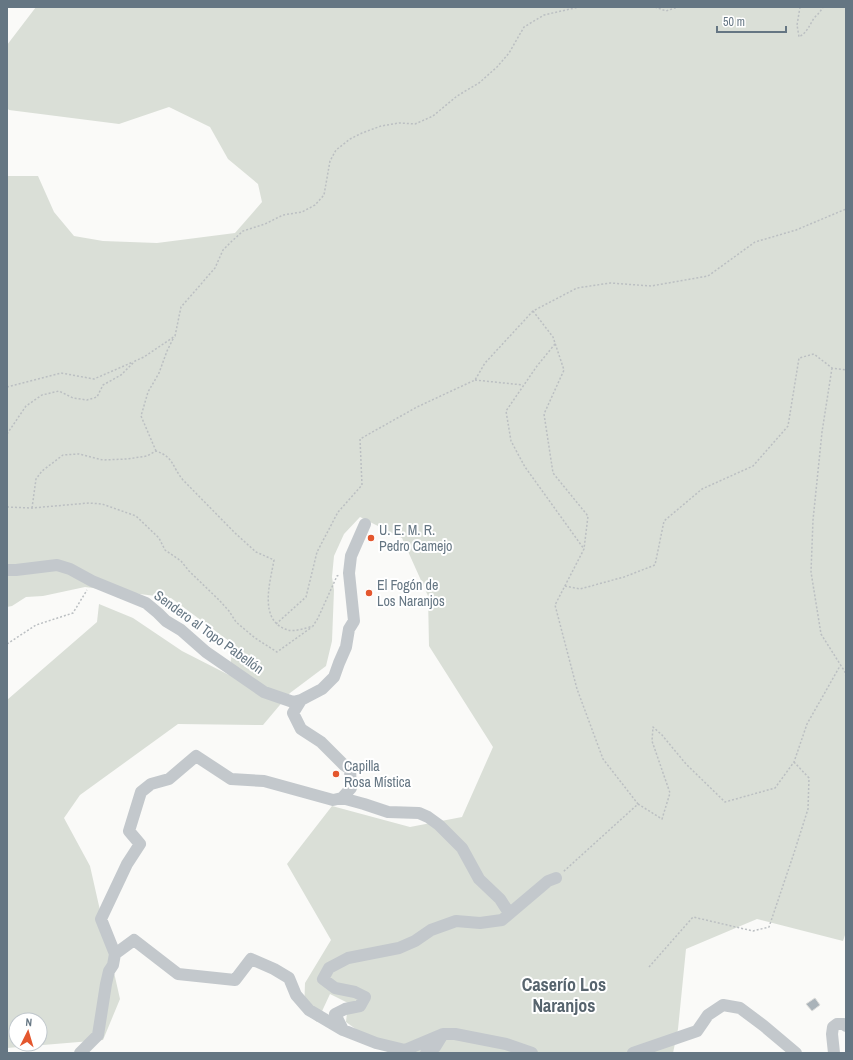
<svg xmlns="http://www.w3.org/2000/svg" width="853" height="1060" viewBox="0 0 853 1060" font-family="'Archivo Narrow',sans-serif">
<rect width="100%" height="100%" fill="#fafaf8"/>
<path fill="#dadfd7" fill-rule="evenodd" d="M36 7H846V932L843 941 757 919 686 949 678 1029 673 1053H389L346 1022 348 1003 330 994 317 1022 304 1012 305 983 331 940 287 864 332 806 410 827 462 817 493 747 429 646 428 596 402 538 360 517 344 534 334 556 332 577 334 590 332 641 326 666 290 693 263 725 178 724 80 795 64 818 90 866 120 999 103 1040 7 1048V700L97 622 99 604 133 618 182 651 229 675 233 644 171 598 85 587 43 596 26 597 12 606 7 607V176H38L54 212 74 236 103 241 157 243 235 233 262 202 258 184 228 159 210 127 169 107 119 124 9 110 7 108V45ZM16 1020H40V1044H16Z"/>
<path fill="#aab3b9" stroke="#dcdcda" d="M815 998 820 1005 812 1011 806 1004Z"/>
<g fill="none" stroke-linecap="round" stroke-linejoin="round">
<path stroke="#bbbfc2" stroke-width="1.5" stroke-dasharray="2 2" stroke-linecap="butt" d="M655 7 666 11 678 7
M800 7 797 25 799 37C808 32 809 25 815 17 818 14 821 11 823 7
M533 311 553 337 564 370 544 414 553 473 588 516 584 549 555 605 577 689 603 759 638 804 563 872
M555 344 537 366 506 411 511 441 525 467 584 549
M832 368 822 432 813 520 811 572 821 634 845 672 846 677
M475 380 523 385
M7 387 61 373 94 379 133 362
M7 434 26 406 42 395 59 391 73 398 87 400 97 397 103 385 121 375 135 361 144 357 175 336 181 307 215 268 223 250 232 241 243 231 265 224 283 215 302 212 315 205 324 195 330 161 336 150 350 139 362 133 381 126 399 123 415 124 433 116 457 96 479 83 497 67 509 53 524 27 544 15 579 7
M156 451 141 416 148 392 159 373 167 351 174 337
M7 507 32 508 89 503 102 504 136 516 159 538 165 550 181 561 189 571 219 600 229 611 236 622 255 638 277 652 312 627
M32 508 36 479 42 471 63 455 79 454 103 460 127 459 147 456 156 451C174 457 172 467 183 480L235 533 256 552 274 560C270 583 258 621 288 630 294 632 306 628 313 626L318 618 337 576 339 575
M565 586 580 589 624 577 655 565 664 521 702 489 753 466 788 426 799 358 814 354 832 368 846 370
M276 624 306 597 317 552 338 512 362 485 360 439 417 407 475 380 485 363 533 311 577 288 610 283 651 286 708 276 755 242 796 230 846 209
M7 644 36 625 73 613 87 590
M638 804 662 819 670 793 652 741 653 727 662 735 686 764 725 802 775 788 794 762 807 724 840 666
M649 967 693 917 753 931 769 927 794 853 808 809 809 778 794 762"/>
<path stroke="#c3c8cc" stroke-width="12" d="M7 570H16L57 565 70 569 92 581 146 603 158 613 166 621 181 630 206 652 264 692 293 702 301 700
M342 798 364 804 388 812 419 813 428 817 439 825 462 848 479 879 500 899 509 913
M115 954 134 940 178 974 235 980 251 959 274 969 289 978 296 995 309 1010 343 1030 376 1043 405 1050 443 1034H455L506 1044 532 1053
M343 1030 335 1014 345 1009 360 1006 365 997 355 992 335 988 323 979 329 968 348 958 399 948 415 941 431 930 456 921 480 923 502 920 548 881 556 878
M80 1053 98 1035 106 984 109 971 113 965 115 954 101 919 127 864 140 844 129 831 141 792 151 784 169 779 196 756 231 779 264 781 333 800 342 798 351 788 350 769 344 765 321 742 301 729 293 713 301 700 322 689 334 677 339 663 346 647 349 629 354 621 349 573 351 556 365 524
M426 1053 435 1047 443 1034
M633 1053 697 1031 708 1015 723 1005 740 1008 764 1026 796 1053
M834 1053 832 1034 833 1027 837 1024H844L846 1026"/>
</g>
<g fill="#e4572e" stroke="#fff" stroke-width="1.5">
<circle cx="371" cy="538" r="4"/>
<circle cx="369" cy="593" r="4"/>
<circle cx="336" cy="774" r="4"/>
</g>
<g text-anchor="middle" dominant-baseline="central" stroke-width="4" stroke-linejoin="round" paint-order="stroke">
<g font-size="14" fill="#657683" stroke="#fff" text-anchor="start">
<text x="379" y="530">U. E. M. R.<tspan x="379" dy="16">Pedro Camejo</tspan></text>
<text x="377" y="585">El Fogón de<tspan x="377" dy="16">Los Naranjos</tspan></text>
<text x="344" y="766">Capilla<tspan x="344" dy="16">Rosa Mística</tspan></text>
</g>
<g font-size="14" fill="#657683" stroke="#fff">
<text transform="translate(209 632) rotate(36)">Sendero al Topo Pabellón</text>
</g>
<g font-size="18" font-weight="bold" fill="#57646e" stroke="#fff">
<text x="564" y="984">Caserío Los<tspan x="564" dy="21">Naranjos</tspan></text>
</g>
</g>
<rect width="853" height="1060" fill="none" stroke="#657683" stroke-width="16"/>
<g transform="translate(28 1032) rotate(5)"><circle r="19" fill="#ffffff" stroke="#c1c8cd"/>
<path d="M0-3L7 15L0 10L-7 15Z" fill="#e4572e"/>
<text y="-6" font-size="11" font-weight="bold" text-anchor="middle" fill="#657683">N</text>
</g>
<path d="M717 26v6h69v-6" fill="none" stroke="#657683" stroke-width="2"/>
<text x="723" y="26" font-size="12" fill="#657683" stroke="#ffffff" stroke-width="3" paint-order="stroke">50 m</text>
</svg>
